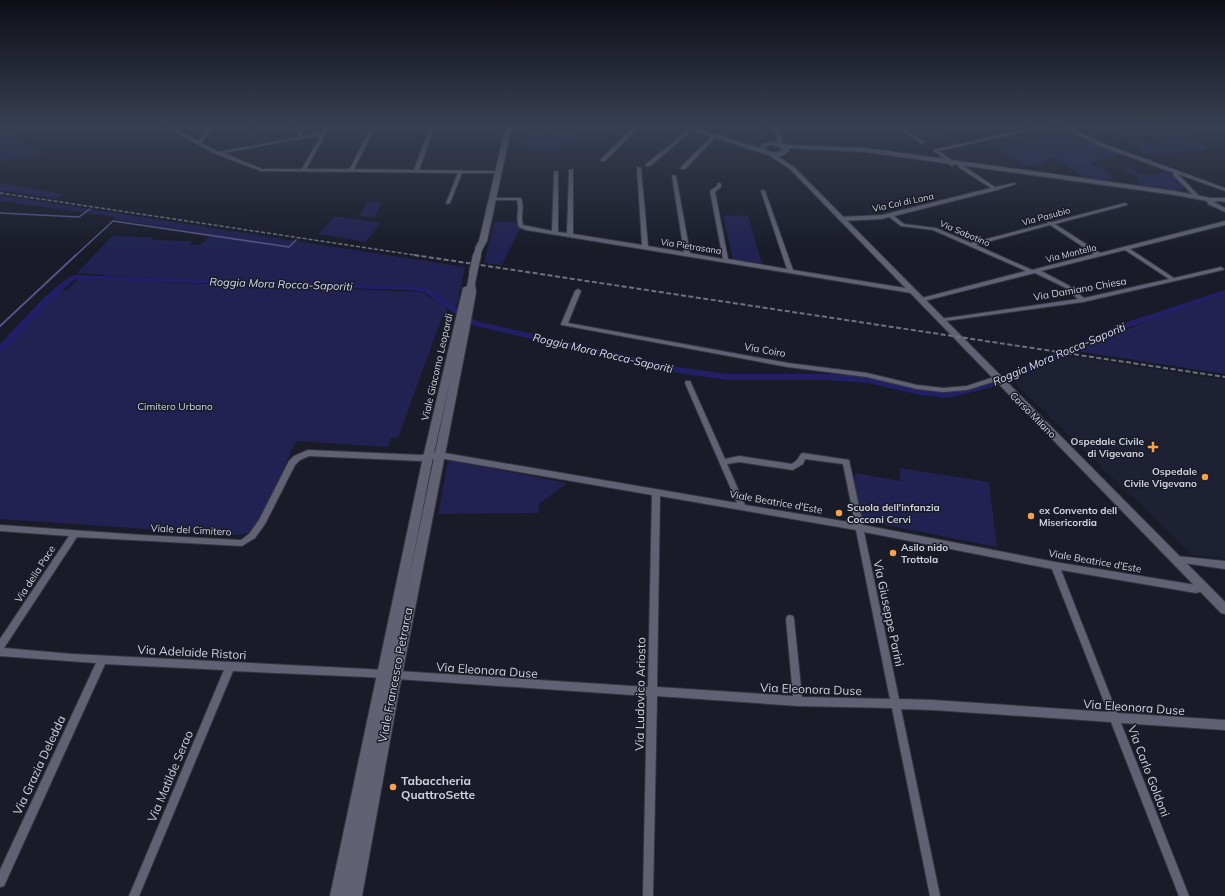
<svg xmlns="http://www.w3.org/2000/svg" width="1225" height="896" viewBox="0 0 1225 896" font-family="Mulish,sans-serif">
<rect width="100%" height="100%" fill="#191b28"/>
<path fill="#1e2134" d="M901 125H995L924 140Z
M1065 355 1225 380V559L1192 555 1013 381Z"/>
<path fill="#212251" d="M1137 125H1174L1208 150 1145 154 1139 150H1143L1128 140C1138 140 1153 147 1161 143 1150 132 1141 135 1127 138L1118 131 1141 128Z
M0 129 44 154 0 161Z
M566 130 578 133 553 151 523 146 531 141 529 140 531 136H533L534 131H548L543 135 554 137Z
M1072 133 1104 148 1122 154 1090 163 1111 175 1112 177 1109 181 1085 178 1056 158 1044 161 1045 163 1027 166 1018 160H1015L999 150 1024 144 1011 135 1019 134 1033 143 1038 142 1037 140 1060 137 1074 143 1077 142V140L1067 135Z
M1120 164 1146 176 1166 171 1177 179 1184 188 1176 190 1139 185 1137 177 1119 166Z
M0 183 64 194 57 199 0 190Z
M0 195 51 203 465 267 457 305 455 308 430 288 111 276 108 280 421 292 445 306 448 312 446 317H442L398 438H391L388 447 296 441 262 517 252 530 245 534 236 535 0 519V353L59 290H67L78 279 102 280 106 275 77 273 112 236 153 237 152 240 191 241 190 244 200 245 211 235 114 219 116 217 0 201Z
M367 202 382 203 374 217 359 216Z
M748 215 762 264 733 259 723 216Z
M335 216 381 223 366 242 318 234Z
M494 222H514L520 228 502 265 484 263Z
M1225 294V374L1077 351 1152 319Z
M448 460 567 483 539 504 538 513 438 514Z
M900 468 989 482 997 547 862 520 853 483 856 473 900 481Z"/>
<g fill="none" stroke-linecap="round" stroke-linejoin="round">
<path stroke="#57548a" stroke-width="1.5" d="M0 213 79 217 90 209
M75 256 113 221 289 247 296 240"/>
<path stroke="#57548a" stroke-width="2" d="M0 326 76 255"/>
<path fill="#231f67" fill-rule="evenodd" d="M74 275 409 286 429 288 476 321 679 367 727 374H829L868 377 920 389 948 392 984 383 1005 376 1121 324 1225 290V294L1127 328 1011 380 985 389 948 398 920 395 868 383 829 380H727L679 373 471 325 424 292 409 290 75 279 60 292 3 351 0 352V344C15 329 57 280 74 275Z"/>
<g stroke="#353641" stroke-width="2">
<path id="minor" d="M162 125H168L198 141 210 125H215L201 143 219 152 299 137 295 125H299L303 136 323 132 327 125H331L306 169H350L372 125H376L354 169 414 170 431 125H435L419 170 500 171 502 172 500 173H462L450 203 448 204 446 203 458 173 261 171 216 154ZM321 135 302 169H262L223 153Z
M636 125H641L605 161H601V159Z
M892 125H898L926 143 922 144Z
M1044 125H1054L939 151 953 161 954 165 952 166 933 150Z
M1058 125H1064L1104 144 1225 188V191L1178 174 1200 197 1196 198 1173 175V174L1174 173 1100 146Z
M691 128 694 129 650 166H646V164Z
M713 135 717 136 685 169H681V167Z
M958 162H962V165L995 187 1014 183 1016 184 997 190 894 216 904 224 936 228 971 243 1048 223V222H1052L1125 203 1127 204V205L1055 224 1100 253 1225 221V225L1130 249 1174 278 1221 267 1224 269 1223 270 1083 302 938 322V320L940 319 1078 299 1064 287 1035 273 920 302 918 301V299L1026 271 933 230 901 226 889 217 882 219 841 221 838 219 841 217 882 215 991 188 958 167ZM1050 225 1094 254 1032 270 976 245ZM1125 250 1169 279 1084 298 1068 285 1041 271Z
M637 167 641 168 648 246 684 252 672 176 674 175 676 176 690 253 723 259 710 191 717 186V184L719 183 721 184V187L715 192 728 259 787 269 761 191 763 190 765 191 793 270 911 289 914 291 911 293 526 230 519 227C515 218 520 210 517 200H493L491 199 493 198H521C525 207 520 216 523 225L552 231 554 172 558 171V232L567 233 569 170 573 169V234L642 245Z
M578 289 581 291 568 323 788 363 867 373 917 385 943 388 967 386 997 376 1000 378 999 380 967 390 943 392 917 389 867 377 788 367 562 325 561 324 575 291Z
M686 381H690L691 383 725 459 739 456 792 464 797 460 801 454 803 453 849 460 863 525 1055 562 1196 585 1204 583 1207 584 1208 587 1207 590 1196 593 1061 570 1117 713 1225 720V730L1121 723 1189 896H1179L1111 722 933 710 901 709 940 896H930L892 708 798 706 657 696 653 896H643L647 696 367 677 233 671 139 896H129L224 670 105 664 4 886 0 887V870L96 663 0 656V639L69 536 0 531V525L142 535 241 540 249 534 259 520 289 461 294 456 308 450 421 455 439 452 737 503 685 383ZM309 456 421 461 439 458 652 495 648 687 367 669 72 654 4 648 77 537 242 546 255 538 265 524 295 465 300 460ZM805 459 843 464 855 523 745 505 727 464 739 462 793 470 803 464ZM660 496 856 530 890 699 802 697 794 619 793 616 790 615 787 616 786 619 793 696 657 687ZM864 532 1052 569 1108 712 933 700 899 699Z
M1176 556 1225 561V569L1176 562 1173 561 1172 559 1173 557Z"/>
</g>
<g stroke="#353641" stroke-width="2">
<path id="tertiary" d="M771 125H776L782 134V146L777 145 776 134Z
M770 154H774L794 167 1225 602V614L1221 613 790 169 770 156Z"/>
</g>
<g stroke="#353641" stroke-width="2">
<path id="secondary" d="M506 125H512L487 241 482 250H479L475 248 479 241Z
M676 125H687L759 148 762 144 774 142 791 145 866 148 1175 191 1211 198H1225V202L1217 201 1214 202 1225 208V212L1208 204 1207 201 1175 195 866 152 788 148 789 151 782 156 774 157ZM771 145 780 147 783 150C776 154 771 153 765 149L767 146Z
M470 271H476L477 273 475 284 476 292 469 331 398 696 362 896H346L358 836 346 896H330L422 462 463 288 467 286ZM451 376 407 588 432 462Z"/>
</g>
<use href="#minor" fill="#606273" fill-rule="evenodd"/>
<use href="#tertiary" fill="#606273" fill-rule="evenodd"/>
<use href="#secondary" fill="#606273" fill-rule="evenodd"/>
<path stroke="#6e707b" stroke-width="1.5" stroke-dasharray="4 2" stroke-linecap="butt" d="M0 193 421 256"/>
<path stroke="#6e707b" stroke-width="2" stroke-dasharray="5 2.5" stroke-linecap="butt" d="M414 255 1225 377"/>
<g stroke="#353641" stroke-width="8" stroke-linecap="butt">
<path id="secondary-bridge-far1" d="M477 256 479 248"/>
</g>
<g stroke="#353641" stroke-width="10" stroke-linecap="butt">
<path id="secondary-bridge" d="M473 273 477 255"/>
</g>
<use href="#secondary-bridge-far1" stroke="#606273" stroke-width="7"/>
<use href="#secondary-bridge" stroke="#606273" stroke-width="8"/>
</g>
<linearGradient id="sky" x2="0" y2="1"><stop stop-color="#0e0f16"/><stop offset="0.5" stop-color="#383f53"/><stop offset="1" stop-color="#383f53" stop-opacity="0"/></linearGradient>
<rect width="1225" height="251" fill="url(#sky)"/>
<g fill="#f8a14a" stroke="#191b28" stroke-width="1.5">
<path d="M1151 441h4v4h4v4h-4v4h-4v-4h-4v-4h4z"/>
<circle cx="1205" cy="477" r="4"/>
<circle cx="839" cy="513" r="4"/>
<circle cx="1031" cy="516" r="4"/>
<circle cx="893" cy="553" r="4"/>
<circle cx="393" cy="787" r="4"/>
</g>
<g text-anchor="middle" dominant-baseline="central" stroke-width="3" stroke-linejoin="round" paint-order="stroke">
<g font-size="9" fill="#cfd1db" stroke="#191b28">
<text transform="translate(903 202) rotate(-12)">Via Col di Lana</text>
<text transform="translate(1046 216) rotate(-15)">Via Pasubio</text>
<text transform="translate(965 233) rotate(23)">Via Sabotino</text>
<text transform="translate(691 246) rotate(9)">Via Pietrasana</text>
<text transform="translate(1071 253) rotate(-14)">Via Montello</text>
</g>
<g font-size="10" fill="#cfd1db" stroke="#191b28">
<text transform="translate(1080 289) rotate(-10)">Via Damiano Chiesa</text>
<text transform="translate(765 350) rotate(10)">Via Coiro</text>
<text transform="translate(437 367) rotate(-77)">Viale Giacomo Leopardi</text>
<text transform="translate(1033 415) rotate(45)">Corso Milano</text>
<text transform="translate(776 502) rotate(10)">Viale Beatrice d'Este</text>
<text transform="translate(191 530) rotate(3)">Viale del Cimitero</text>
<text transform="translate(1095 561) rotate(10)">Viale Beatrice d'Este</text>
<text transform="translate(35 574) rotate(-57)">Via della Pace</text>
</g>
<g font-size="10" fill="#d4d7ed" stroke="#191b28">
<text x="175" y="406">Cimitero Urbano</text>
</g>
<g font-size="10" font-weight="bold" fill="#cfd1db" stroke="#191b28" text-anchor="start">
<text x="1144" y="441" text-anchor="end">Ospedale Civile<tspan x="1144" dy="12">di Vigevano</tspan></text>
<text x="1197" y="471" text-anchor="end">Ospedale<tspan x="1197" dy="12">Civile Vigevano</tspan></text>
<text x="847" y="507">Scuola dell'infanzia<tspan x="847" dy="12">Cocconi Cervi</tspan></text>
<text x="1039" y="510">ex Convento dell<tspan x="1039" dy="12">Misericordia</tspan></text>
<text x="901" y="547">Asilo nido<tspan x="901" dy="12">Trottola</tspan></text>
</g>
<g font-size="11" font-style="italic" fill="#d7daf0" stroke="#191b28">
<text transform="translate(281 284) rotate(2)">Roggia Mora Rocca-Saporiti</text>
<text transform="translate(603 353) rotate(13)">Roggia Mora Rocca-Saporiti</text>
<text transform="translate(1059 354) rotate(-23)">Roggia Mora Rocca-Saporiti</text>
</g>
<g font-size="12" fill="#cfd1db" stroke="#191b28">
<text transform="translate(889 613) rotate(78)">Via Giuseppe Parini</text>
<text transform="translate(192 652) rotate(3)">Via Adelaide Ristori</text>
<text transform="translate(487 670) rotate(4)">Via Eleonora Duse</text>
<text transform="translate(395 675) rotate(-79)">Viale Francesco Petrarca</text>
<text transform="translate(811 689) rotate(2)">Via Eleonora Duse</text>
<text transform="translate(640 694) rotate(-89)">Via Ludovico Ariosto</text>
<text transform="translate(1134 707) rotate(4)">Via Eleonora Duse</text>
<text transform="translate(39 765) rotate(-65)">Via Grazia Deledda</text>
<text transform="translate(1149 771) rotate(69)">Via Carlo Goldoni</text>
<text transform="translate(170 776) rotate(-67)">Via Matilde Serao</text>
</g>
<g font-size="12" font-weight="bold" fill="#cfd1db" stroke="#191b28" text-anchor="start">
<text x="401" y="780">Tabaccheria<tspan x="401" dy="14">QuattroSette</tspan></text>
</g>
</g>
</svg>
